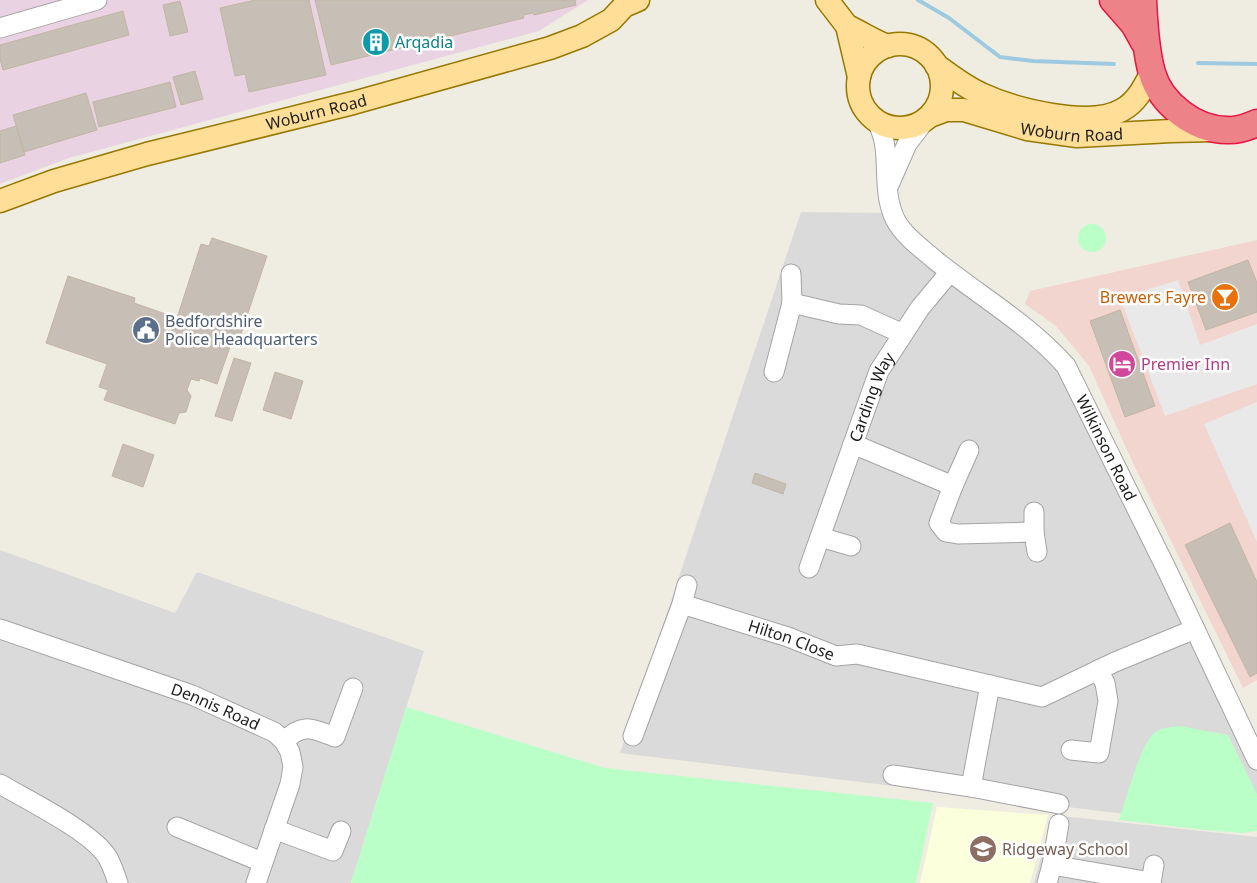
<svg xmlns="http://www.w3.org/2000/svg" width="1257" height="883" viewBox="0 0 1257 883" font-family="'Noto Sans',sans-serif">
<rect width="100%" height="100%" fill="#efede2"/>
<path fill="#dbdada" d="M801 212 884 213 1054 353 1257 758V830L620 753Z
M0 550 175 613 197 572 424 651 351 883H0Z
M1052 815 1257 837V883H1034Z"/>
<path fill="#f2d5cf" d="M1257 240V680L1243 688 1133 463 1089 366 1056 326 1025 304 1030 291Z"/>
<path fill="#e9d3e2" d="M0 0H588L539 31 69 158 0 184Z"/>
<path fill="#fbffdb" d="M937 807 1048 815 1030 883H920Z"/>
<path fill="#bafec8" d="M1078 238a14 14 0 1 1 28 0a14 14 0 1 1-28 0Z
M406 707 605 768 933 803 916 883H351Z
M1180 726 1228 735 1257 794V831L1243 833 1205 830 1119 820C1126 800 1141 740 1157 731 1163 727 1173 727 1180 726Z"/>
<path fill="#e9e9e9" d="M1178 280 1200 345 1257 324V384L1165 416 1120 298Z
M1257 402V542L1204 424Z"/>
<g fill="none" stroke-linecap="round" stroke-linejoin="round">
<path stroke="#9ecae1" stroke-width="4" d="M918 0 949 18 1000 57 1033 61 1114 64
M1198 63 1257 64"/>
</g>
<path fill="#c7bfb5" stroke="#c2b5a3" d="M255 0H309L326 75 249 92 245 74 235 76 220 8Z
M315 0H575L576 5 534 15 533 13 523 15 524 18 331 65Z
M180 1 188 32 170 36 163 5Z
M123 11 129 35 3 70 0 59V45Z
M195 71 203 99 181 105 173 77Z
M170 82 176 107 99 127 93 102Z
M86 93 97 130 24 152 13 115Z
M16 126 25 155 0 163V131Z
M212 238 267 256 237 346 231 344 217 384 200 378 199 381 191 379 187 390 191 396 186 412 179 413 175 424 104 400 108 390 99 387 107 364 46 343 68 276 135 298 134 303 177 318 201 244 209 246Z
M1248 260 1257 283V312L1206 330 1188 282Z
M1120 310 1155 406 1125 417 1090 321Z
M234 358 251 363 232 421 215 416Z
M275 372 303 381 291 419 263 410Z
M123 444 154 455 143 487 112 476Z
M755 473 786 484 783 494 752 483Z
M1230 523 1257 582V673L1250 677 1185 545Z"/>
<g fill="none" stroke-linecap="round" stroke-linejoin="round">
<g stroke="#a4a4a4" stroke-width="21">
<g id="minor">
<path d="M0 28 97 0"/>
<path id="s1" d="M877 121C881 130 884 138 885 147 888 171 884 196 895 219 903 235 921 248 935 260 978 295 1029 324 1066 366L1166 568 1257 760"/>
<path d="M889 185 907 144 926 119"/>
<path d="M791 274 792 303"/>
<path d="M774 372 792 303 839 314 861 315 903 334"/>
<path d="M853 444 953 486 939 523 946 532 958 534 1034 532 1037 552"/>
<path d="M953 486 969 450"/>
<path d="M1034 532V512"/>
<path d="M820 537 851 546"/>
<path id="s2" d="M809 568 879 371 920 308 950 272"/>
<path d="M682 604 687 585"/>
<path id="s3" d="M0 629 192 695 274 732 284 741 290 752 293 767 290 784 256 883"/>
<path id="s4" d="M633 736 682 604 788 637 836 656 857 654 1042 697 1115 662 1195 629"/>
<path d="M284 741C304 722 312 729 335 737L353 688"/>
<path d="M1071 750 1099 753 1108 701 1105 683 1098 670"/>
<path d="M893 775 971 787 990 685"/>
<path d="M0 784C27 800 93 832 108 858 112 866 115 874 118 883"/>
<path d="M971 787 1059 804"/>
<path d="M177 827 262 862"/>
<path d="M274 829 333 851 341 831"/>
<path d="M1052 865 1151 882"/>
<path d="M1047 883 1052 865 1059 824"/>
<path d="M1151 883 1154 865"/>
</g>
</g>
<g stroke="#967700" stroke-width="25">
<g id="major">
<path d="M827 0 847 26 859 77"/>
<path d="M847 26C861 32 873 41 888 46"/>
<circle cx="900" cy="86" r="42"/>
<path d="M936 65C951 76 965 87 981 94 1013 109 1090 129 1122 110 1137 102 1144 87 1152 72"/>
<path id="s5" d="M930 116 946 110H964L1027 129 1077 136 1171 131 1214 130"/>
<path id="s6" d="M0 201 54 181 147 154 353 103 550 48 582 36 611 20 624 6 638 0"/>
</g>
</g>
<g stroke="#e81442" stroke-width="29">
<path id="highway" d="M1113 0 1134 24 1144 42
M1143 0C1144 22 1146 52 1152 73 1161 104 1195 130 1227 130 1238 131 1248 127 1257 123"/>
</g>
<use href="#minor" stroke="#fff" stroke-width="19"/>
<use href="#major" stroke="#ffdf97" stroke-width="22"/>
<use href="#highway" stroke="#ee8289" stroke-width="26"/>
</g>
<defs>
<g id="building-disc" transform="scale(1.4375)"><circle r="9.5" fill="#0f9aa8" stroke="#fff"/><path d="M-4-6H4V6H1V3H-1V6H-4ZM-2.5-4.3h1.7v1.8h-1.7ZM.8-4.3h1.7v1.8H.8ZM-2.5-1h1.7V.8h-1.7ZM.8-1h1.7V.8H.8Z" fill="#fff"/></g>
<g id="bar-disc" transform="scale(1.4375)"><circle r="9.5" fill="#e8710a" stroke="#fff"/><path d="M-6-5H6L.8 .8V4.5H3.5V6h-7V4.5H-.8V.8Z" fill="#fff"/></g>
<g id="civic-disc" transform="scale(1.4375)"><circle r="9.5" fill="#5c6f8a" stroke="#fff"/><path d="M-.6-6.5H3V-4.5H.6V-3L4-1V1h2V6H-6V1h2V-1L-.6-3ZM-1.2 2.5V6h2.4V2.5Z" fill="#fff"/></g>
<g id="hotel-disc" transform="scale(1.4375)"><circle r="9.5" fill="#d1479c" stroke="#fff"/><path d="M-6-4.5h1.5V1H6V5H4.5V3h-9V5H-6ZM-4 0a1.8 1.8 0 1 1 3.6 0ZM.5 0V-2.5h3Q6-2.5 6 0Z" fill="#fff"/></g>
<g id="school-disc" transform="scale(1.4375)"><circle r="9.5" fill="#8d6e63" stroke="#fff"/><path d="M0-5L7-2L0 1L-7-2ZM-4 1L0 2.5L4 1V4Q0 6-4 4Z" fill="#fff"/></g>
</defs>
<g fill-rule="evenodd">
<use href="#building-disc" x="376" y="42"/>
<use href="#bar-disc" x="1225" y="297"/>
<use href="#civic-disc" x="146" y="330"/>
<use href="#hotel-disc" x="1122" y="364"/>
<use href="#school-disc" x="983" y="849"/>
</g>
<g text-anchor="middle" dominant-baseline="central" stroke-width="5" stroke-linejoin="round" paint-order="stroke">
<g font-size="16" fill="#0d838f" stroke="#fff" text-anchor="start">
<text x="395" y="42">Arqadia</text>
</g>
<g font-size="16" fill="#1d1d1d" stroke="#fff">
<text stroke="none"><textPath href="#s6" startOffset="329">Woburn Road</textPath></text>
<text stroke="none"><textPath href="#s5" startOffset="146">Woburn Road</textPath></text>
<text stroke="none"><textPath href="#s2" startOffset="182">Carding Way</textPath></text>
<text stroke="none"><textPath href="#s1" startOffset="418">Wilkinson Road</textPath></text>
<text stroke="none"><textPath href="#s4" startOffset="256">Hilton Close</textPath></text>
<text stroke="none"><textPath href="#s3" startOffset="229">Dennis Road</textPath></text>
</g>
<g font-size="16" fill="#c56008" stroke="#fff" text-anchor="end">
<text x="1206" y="297">Brewers Fayre</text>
</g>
<g font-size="16" fill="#4e5e75" stroke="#fff" text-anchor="start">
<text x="165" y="321">Bedfordshire<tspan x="165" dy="18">Police Headquarters</tspan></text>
</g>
<g font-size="16" fill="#b23c85" stroke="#fff" text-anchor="start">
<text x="1141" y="364">Premier Inn</text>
</g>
<g font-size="16" fill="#785e54" stroke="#fff" text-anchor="start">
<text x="1002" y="849">Ridgeway School</text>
</g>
</g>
</svg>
